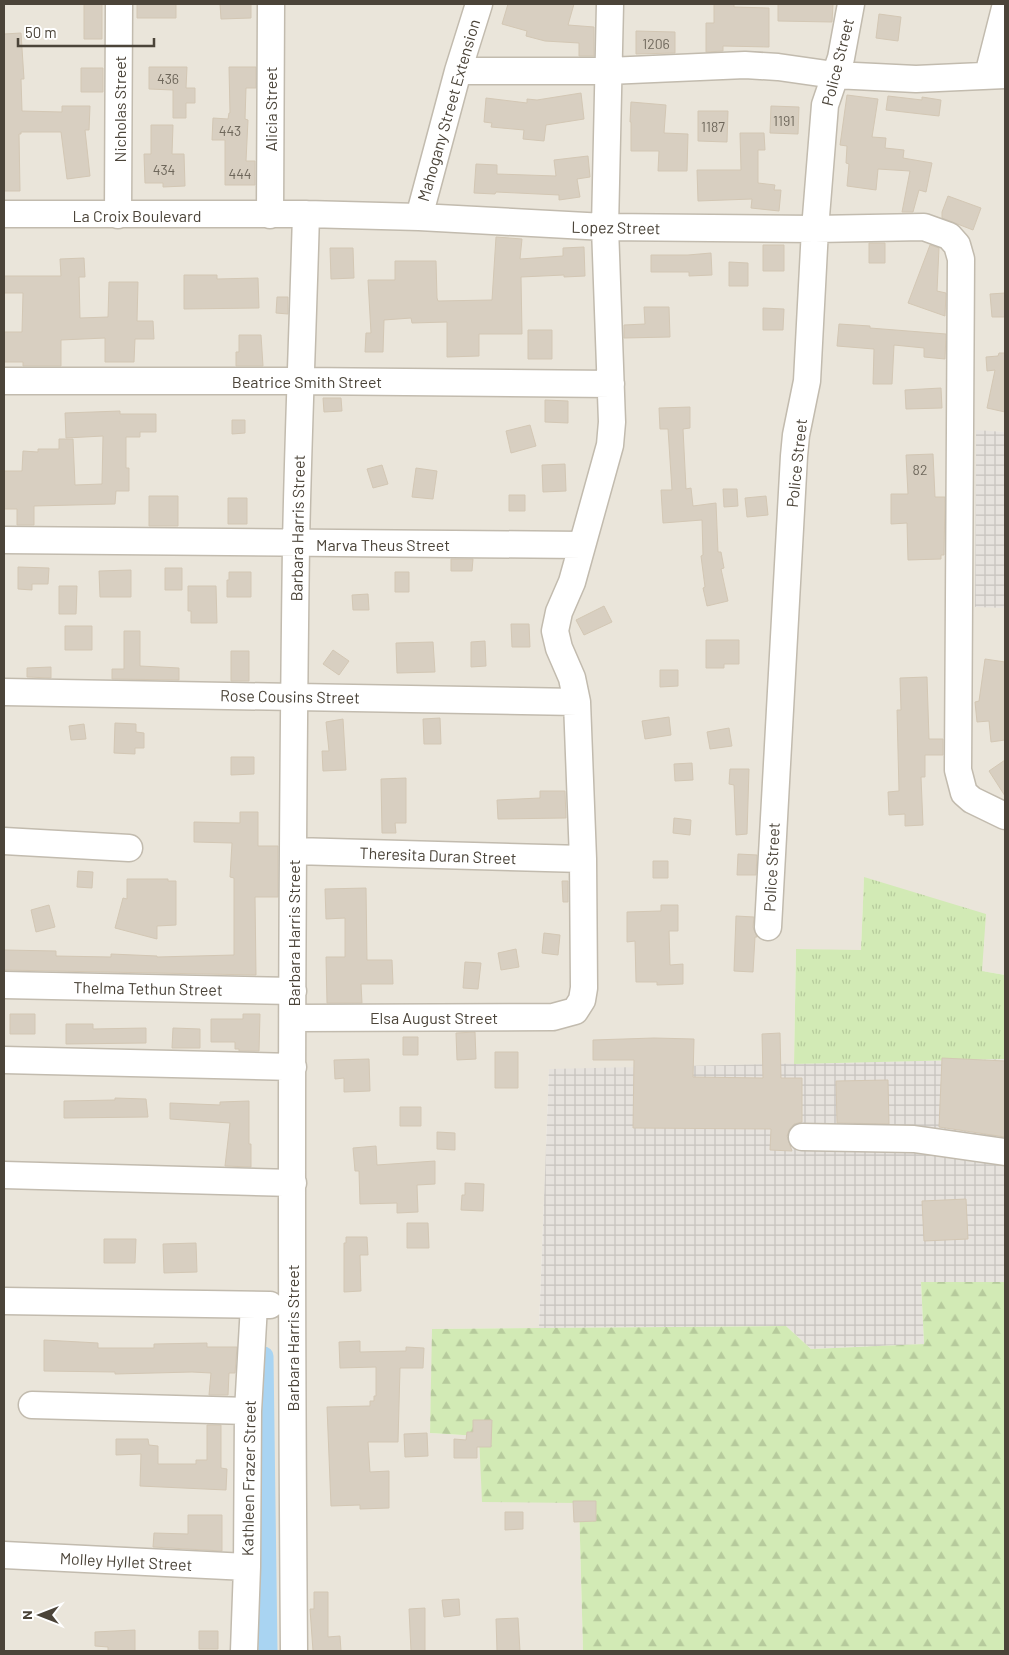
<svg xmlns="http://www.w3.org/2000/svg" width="1009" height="1655" viewBox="0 0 1009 1655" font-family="Barlow,sans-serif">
<defs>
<pattern id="industrial-grid" width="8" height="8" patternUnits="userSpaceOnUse" patternTransform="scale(1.25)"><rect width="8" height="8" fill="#e6e2dd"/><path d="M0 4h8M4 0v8" fill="none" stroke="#c7c3be"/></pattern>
<pattern id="grass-tufts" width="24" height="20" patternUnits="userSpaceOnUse" patternTransform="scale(1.25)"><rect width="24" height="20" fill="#d2eab5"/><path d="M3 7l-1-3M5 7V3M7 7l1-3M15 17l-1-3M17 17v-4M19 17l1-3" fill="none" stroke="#b6ca9c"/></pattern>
<pattern id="forest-firs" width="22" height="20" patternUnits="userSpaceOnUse" patternTransform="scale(1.25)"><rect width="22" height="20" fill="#d2eab5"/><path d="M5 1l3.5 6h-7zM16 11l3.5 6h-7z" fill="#b6ca9c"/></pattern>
</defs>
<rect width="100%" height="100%" fill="#f6f3ec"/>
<path fill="#eae5da" d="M4 4H1005V432L976 431 975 606 1005 608V975L982 971 864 878 861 951 796 949 794 1064 549 1070 539 1328 433 1329 430 1433 479 1436 579 1502 583 1651H4Z"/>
<path fill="url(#industrial-grid)" d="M976 430 1005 432V608L975 607Z
M1005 1059V1282H921L924 1344 811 1349 786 1326 539 1328 549 1069Z"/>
<path fill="url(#grass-tufts)" d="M864 877 986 914 982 971 1005 975V1059L794 1064 796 949 861 950Z"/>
<path fill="url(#forest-firs)" d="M921 1282H1005V1651H583L579 1503 482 1502 479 1436 430 1433 432 1329 786 1326 811 1349 924 1344Z"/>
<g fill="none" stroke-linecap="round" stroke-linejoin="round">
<path stroke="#a9d4f2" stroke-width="19" d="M264 1356 268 1651"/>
</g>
<path fill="#d8cfc1" stroke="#d3c7b4" d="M84 4H102V39H84Z
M137 4H176V18H137Z
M220 4H251V18L221 19Z
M508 4H574L568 25 594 27V56H579V43L545 41 526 36 527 31 502 24Z
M714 4H734V7L769 8V47L723 46V51L706 52V23H714Z
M778 4H833L832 22 778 21Z
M879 14 901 17 898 41 876 38Z
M636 31 675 32V53L636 54Z
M21 33 24 79H21L22 111 62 112V106H90L89 130H85L90 176 67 179 61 132H21V134H19L20 191H4V34Z
M149 67H187L186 88H195V103H186V118H173V90L149 89Z
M229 67H256V88H246L245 119 248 120 246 161H255V185H225V140H212L213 118 228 119 229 113H230Z
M81 68H103V92H81Z
M581 93 584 119 546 125 544 141 523 139 524 130 491 127 492 123 484 122 486 98 527 103V99L537 100Z
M847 95 878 99 872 137 886 138 885 148 904 150 903 158 932 163 926 192 919 190 913 212H902L910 171 878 169 876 190 847 186 849 164 846 163 847 146 840 145Z
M888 96 922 100V97L941 100 939 116 886 110Z
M631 102 666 105 664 133 688 134 687 171H658L659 151H631V122H630Z
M771 106 799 107 798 134 770 133Z
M698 111H728L727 142 698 141Z
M151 125H173L172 154H184L185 186 163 187V183H145L144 154H151Z
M740 133H764L765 150H758V183L775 185 774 190H781L779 211 751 208 752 199 698 201 697 170H741Z
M588 156 590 177 577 179 580 197 559 200V195L496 192 495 194 474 193 476 164 497 165V174L556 176 554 160Z
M948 196 981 208 973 230 942 218V212Z
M496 237 522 239 520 259 563 256V248L584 247 585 276 564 277V275L521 277 522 334H479V356L447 357V322L412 323 411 318 384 320 383 352H365L366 333H371L368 280H395V261H436L437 298 438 301 492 300Z
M869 243H885V263H869Z
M763 245H784V271H763Z
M930 245 939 248 937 291 946 293 945 316 908 303Z
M330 248H353L354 278 331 279Z
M711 253 712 275 689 276V272H651V255H688Z
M84 258 85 277H79L80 318 108 317 109 282H138L137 321H153L154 339H135L134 362H105V338L61 340V366H23V362H4V332H22L23 293H4V276H61L60 259Z
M729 262 748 263V286H729Z
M184 275H217V279L258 278 259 308 184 309Z
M1005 293V317H992L990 294Z
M277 297H288V314L276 313Z
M644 307H669L670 337 624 338V325L645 324Z
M763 308 784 309 783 330H763Z
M839 324 870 326V328L946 334 945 359 924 357V348L894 345 892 384H873L874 349 837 346Z
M528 330H552V359H528Z
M239 335H261L263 366H236V352H239Z
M999 353H1005V412L987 408 995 370 987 371 986 357 998 356Z
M941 388 942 408 906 409 905 390Z
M323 398H341L342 411 324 412Z
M545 400 568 401V423L545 422Z
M690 407V428L683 429 686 489 691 488 693 506 716 503 718 552H721L724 568 721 569 728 601 707 606 703 588 705 587 701 556 703 555 702 520 663 523 661 490H672L668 429H660L659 408Z
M120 411V414H156V432H140V437H126V468H129V491H116L115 504 34 506V525H17V509H4V471H22L23 451 38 452V449H59V439H73L75 485 102 484 103 436 66 438 65 413Z
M232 420H245V433L232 434Z
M530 425 536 446 511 453 506 431Z
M933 454 935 497H945L944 555H941V559L908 560 907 523 891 524V494H908L906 455Z
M565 464 566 491 543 492 542 465Z
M382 465 388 484 373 488 367 469Z
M416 468 437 471 433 499 412 497Z
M723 489H737L738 506 724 507Z
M509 495H525V511H509Z
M149 496H178V526H149Z
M766 496 768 515 747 517 745 498Z
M228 498H247V524H228Z
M451 559H473L472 571H451Z
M18 567 49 568 48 584H32V590L18 589Z
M165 568H182V590H165Z
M131 570V597H100L99 571Z
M229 572H251V597H227V580H229Z
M395 572H409V592H395Z
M59 586H77L76 614H59Z
M188 586H216L217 623H191V611H188Z
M368 594 369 610H353L352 595Z
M604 606 612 622 584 635 576 620Z
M511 624H529L530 647H512Z
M65 626H92V650H65Z
M124 631H140V666L179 668V680L112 679V669H124Z
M706 640H739V664H724V668H706Z
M485 641 486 666 471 667V642Z
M433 642 435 672 397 673 396 643Z
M333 650 349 661 339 675 323 664Z
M231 651H249V681H231Z
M985 659 1005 662V740L991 742 989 721 977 722 975 702 979 701Z
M51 667V678L27 677V668Z
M660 670H678V686L660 687Z
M927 677 929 739H943V755H925V777H921L923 825 905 826V814L889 815 888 792 899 791 897 710H901L900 678Z
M669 717 671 735 645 739 642 721Z
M440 718 441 744H424L423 719Z
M343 719 346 770 323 771 322 751H329L326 722Z
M115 723 136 724V732L144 733V748H135V754L114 753Z
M84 724 86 739 71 740 69 726Z
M729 728 732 746 710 749 707 732Z
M231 757H254V774L231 775Z
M1005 760V796L989 771Z
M692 763 693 780 675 781 674 764Z
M730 769H749L747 834 736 835 734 785 729 784Z
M406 778V823H395L396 833H382L381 779Z
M540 791H565L566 818 498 819 497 800 540 798Z
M240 812H258V846H278V897H255L256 975 4 970V950L56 951V956L111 957V954L157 956V957L234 955V878L230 877 232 843 194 842V822L240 823Z
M674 818 691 820 690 835 673 833Z
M738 854 757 855 756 875H737Z
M653 861H668V878H653Z
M78 871 93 872 92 888 77 887Z
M127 879H168V881H176V925L157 926V939L115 928 123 898 127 899Z
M562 881H568V902H563Z
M366 888 367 960H392L393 984H361L362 1003H327L326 957H345V918L326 919 325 889Z
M49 905 55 927 36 932 31 910Z
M661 905H678V931H669L670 965 683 964V984L657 985V982H636L635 941 627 942V912L661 911Z
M736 916 754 917 753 927 757 937H755L753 972 734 971Z
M544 933 560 935 558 955 542 953Z
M516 949 519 967 501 970 498 953Z
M465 962 481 963 478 989 463 988Z
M10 1014H35V1034H10Z
M243 1014H260L259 1051H239V1049H235V1042H211V1019H243Z
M66 1024H93V1029L146 1028V1043L66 1044Z
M173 1028 200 1029V1048H172Z
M475 1032 476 1059 457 1060 456 1033Z
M780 1033 781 1078H802V1122L794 1124 789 1130 787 1136 792 1151 770 1150 771 1129 633 1128 634 1060H593V1040L654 1038 694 1039 693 1077 763 1078 762 1034Z
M403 1037H418V1055H403Z
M495 1052H518V1088H495Z
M942 1058 1005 1061V1137L939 1127Z
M369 1059 370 1091 344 1092V1078L335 1079 334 1060Z
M888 1080 889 1124 837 1123 836 1081Z
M115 1098 146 1099 148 1117 64 1118V1101L115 1100Z
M249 1101V1144H251V1167L225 1166 230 1123 170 1119V1103L220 1105V1102Z
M400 1107H421V1126H400Z
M437 1132 455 1133V1150L437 1149Z
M376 1146 377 1165 435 1161V1184L417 1185 418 1212 397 1213V1203L360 1204 359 1171H355L353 1148Z
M465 1183 484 1184 483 1211 461 1210 462 1195H465Z
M966 1199 968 1239 924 1241 922 1201Z
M407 1223H428L429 1248H407Z
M346 1237H367L368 1255H360L361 1291 344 1292V1243H346Z
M104 1239H136L135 1263H104Z
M196 1243 197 1272 164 1273 163 1244Z
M44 1340 98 1343V1348H154V1344L207 1343V1347H237L235 1373H229L228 1395H209L211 1373 192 1372 115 1374V1372L44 1371Z
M360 1341V1352L406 1351V1347L424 1348 423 1368H400L398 1442H368L370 1472 389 1471V1508L360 1509V1505L331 1506 327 1407 370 1406V1401H374V1396H376V1367L340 1368 339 1342Z
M473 1420H492L491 1447H477V1458H454V1439L466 1440 467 1432H473Z
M207 1425H221V1468L227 1469 226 1490 140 1486 141 1454 116 1455V1439H148L149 1445 158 1446V1464H196V1460H207Z
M427 1433 428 1456 405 1457 404 1434Z
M573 1501H596V1521L574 1522Z
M505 1512H523V1529L505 1530Z
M188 1515H222V1551L153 1547 154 1533 188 1534Z
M314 1592H328V1637L340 1636 341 1651H313L310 1609H314Z
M459 1599 460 1615 444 1617 442 1600Z
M425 1608V1651H411L409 1609Z
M518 1618 520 1651H497L496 1619Z
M135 1630V1651H108V1647L95 1646V1632Z
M199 1631H218V1649H199Z"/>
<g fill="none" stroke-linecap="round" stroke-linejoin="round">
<g stroke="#c2bbae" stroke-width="29">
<path id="minor" d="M458 71H608L745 65 778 67 834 75 916 79 1005 75
M988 75 1005 8
M4 214H306L419 217 605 227 815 229 924 227 949 236 957 245 961 259 958 770 964 793 972 800 1005 816
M118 215 119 4
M270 215 271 4
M419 217 458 71 479 4
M4 381H301L611 384
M4 540 582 545
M4 692 577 702
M4 841 129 848
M294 851 583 859
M768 927 794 456 796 435 807 381 815 229 825 105 841 58 851 4
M4 985 293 991
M293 1018 553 1017 575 1011 582 1000 584 988 583 859 577 702 572 678 559 648 555 631 559 612 572 582 610 445 612 422 605 227 610 4
M4 1060 293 1067
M802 1137 914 1139 1005 1152
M4 1175 293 1183
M4 1301 270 1305
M32 1405 248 1411
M4 1555 247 1567
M244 1651 247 1567 248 1411 254 1305
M294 1651C291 1283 291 915 296 546 298 436 303 325 306 214"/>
</g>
<use href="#minor" stroke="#fff" stroke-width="26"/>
</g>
<g text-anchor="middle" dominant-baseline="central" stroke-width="4.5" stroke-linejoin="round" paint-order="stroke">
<g font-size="14" fill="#6e675b">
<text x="656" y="43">1206</text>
<text x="168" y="78">436</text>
<text x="784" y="120">1191</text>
<text x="713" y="126">1187</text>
<text x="230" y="130">443</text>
<text x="164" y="169">434</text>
<text x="240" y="173">444</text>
<text x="920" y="469">82</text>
</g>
<g font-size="16" fill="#4b4439" stroke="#fff">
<text transform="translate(837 62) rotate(-76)">Police Street</text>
<text transform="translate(119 109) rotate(-90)">Nicholas Street</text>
<text transform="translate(270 109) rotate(-90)">Alicia Street</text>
<text transform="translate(448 110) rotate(-74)">Mahogany Street Extension</text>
<text x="137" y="215">La Croix Boulevard</text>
<text transform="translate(616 227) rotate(1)">Lopez Street</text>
<text x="307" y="381">Beatrice Smith Street</text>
<text transform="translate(796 463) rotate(-84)">Police Street</text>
<text transform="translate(297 528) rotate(-89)">Barbara Harris Street</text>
<text x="383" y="544">Marva Theus Street</text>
<text transform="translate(290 696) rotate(1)">Rose Cousins Street</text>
<text transform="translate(438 855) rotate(2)">Theresita Duran Street</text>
<text transform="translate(771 867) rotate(-87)">Police Street</text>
<text transform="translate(293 933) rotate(-90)">Barbara Harris Street</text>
<text transform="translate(148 988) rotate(1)">Thelma Tethun Street</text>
<text x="434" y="1017">Elsa August Street</text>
<text transform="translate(292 1338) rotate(-90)">Barbara Harris Street</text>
<text transform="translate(248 1478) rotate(-89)">Kathleen Frazer Street</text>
<text transform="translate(126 1561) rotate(3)">Molley Hyllet Street</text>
</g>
</g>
<rect width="1009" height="1655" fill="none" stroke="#4b4439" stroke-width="10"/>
<g transform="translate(40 1615) rotate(270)" stroke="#ffffff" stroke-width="4" paint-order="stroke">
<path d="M0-4L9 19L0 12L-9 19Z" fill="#4b4439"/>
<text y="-8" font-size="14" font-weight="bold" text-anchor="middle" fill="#4b4439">N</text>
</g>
<path d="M18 38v8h136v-8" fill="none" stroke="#4b4439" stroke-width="2.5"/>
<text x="25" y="38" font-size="15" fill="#4b4439" stroke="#ffffff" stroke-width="4" paint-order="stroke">50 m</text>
</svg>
